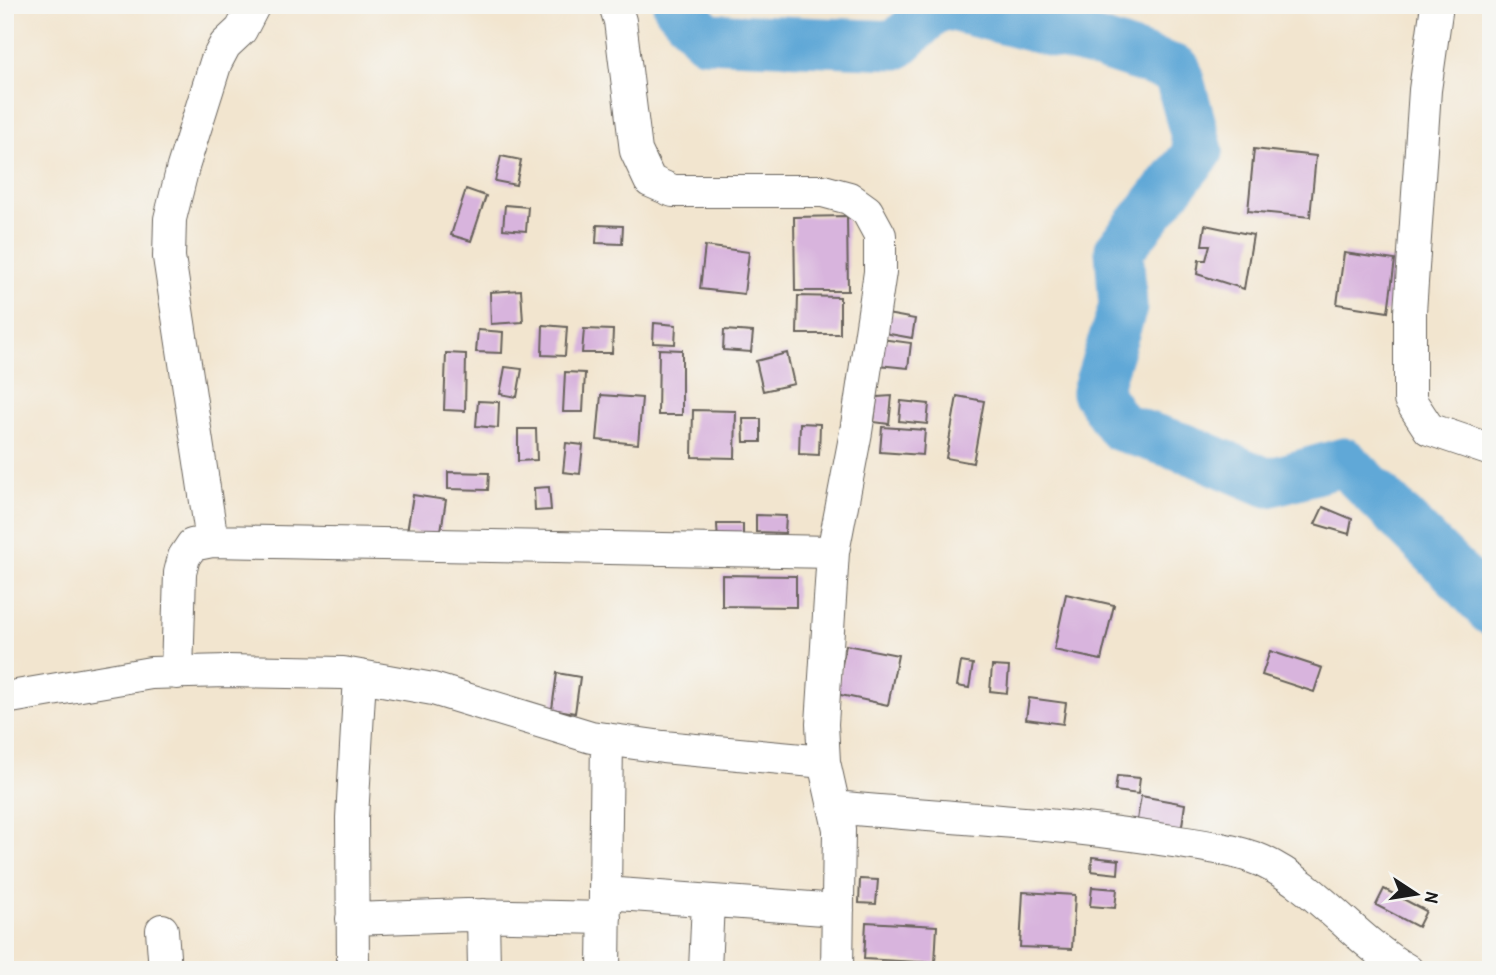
<svg xmlns="http://www.w3.org/2000/svg" width="1496" height="975" viewBox="0 0 1496 975" font-family="'Patrick Hand',sans-serif">
<rect width="100%" height="100%" fill="#f6f6f2"/>
<filter id="ink" filterUnits="userSpaceOnUse"><feTurbulence type="fractalNoise" baseFrequency=".0143" numOctaves="2"/><feDisplacementMap in="SourceGraphic" scale="14" xChannelSelector="R" yChannelSelector="G"/><feConvolveMatrix kernelMatrix="1 2 1 2 8 2 1 2 1" color-interpolation-filters="sRGB"/></filter>
<filter id="wash" filterUnits="userSpaceOnUse"><feTurbulence type="fractalNoise" baseFrequency=".00686" numOctaves="4" result="noise"/><feDisplacementMap in="SourceGraphic" scale="28" xChannelSelector="R" yChannelSelector="G"/><feGaussianBlur stdDeviation="1.57" result="paint"/><feColorMatrix in="noise" values="0 0 0 0 0 0 0 0 0 0 0 0 0 0 0 0 0 1.4 0 .05"/><feComposite in="paint" operator="in"/></filter>
<g filter="url(#wash)">
<rect width="100%" height="100%" fill="#f2e5cf"/>
<g fill="none" stroke-linecap="round" stroke-linejoin="round">
<path stroke="#60a8d7" stroke-width="49" d="M677 5 705 37 896 45 939 5
M945 5 1101 45 1177 70 1199 151 1119 250 1123 307 1096 392 1120 427 1188 449 1268 483 1344 462 1459 576 1491 611"/>
</g>
<g id="blocks">
<path fill="#d8b4dd" d="M1254 149 1316 156 1310 217 1248 211Z
M501 156 521 160 516 185 495 181Z
M466 189 486 196 471 241 451 235Z
M505 205 528 207 526 231 503 229Z
M847 216 848 291H795L794 217Z
M597 225 623 226 622 244 596 243Z
M1205 225 1253 235 1244 289 1197 274 1199 260H1206L1210 245H1202Z
M705 246 749 252 744 294 700 289Z
M1344 253 1395 260 1388 312 1337 304Z
M521 290 523 322 491 324 490 292Z
M798 296 840 297V334H797Z
M887 314 915 319 912 338 884 333Z
M654 323 676 325 675 344 653 343Z
M543 325 567 327 565 356 542 355Z
M584 329 613 330 612 353H582Z
M478 330 503 332 502 353 476 352Z
M724 330 753 332 751 352 723 350Z
M881 339 911 343 908 368 878 365Z
M659 349 682 350V415H658Z
M446 353 466 354 465 411 444 410Z
M787 353 794 384 763 391 756 361Z
M505 367 522 369 517 397 500 394Z
M565 372 585 373 583 412H563Z
M601 395 642 398 638 444 597 440Z
M892 396 889 424 874 422 877 397Z
M957 396 984 401 973 463 946 458Z
M478 401 499 402 498 428 476 426Z
M901 401 929 404 927 424 899 421Z
M693 410 736 411 735 458 692 457Z
M743 419H761V442H744Z
M800 423 820 424 819 455 799 454Z
M882 427 925 430 923 455 880 452Z
M518 429H536L537 460 518 461Z
M566 443 583 445 580 474 563 472Z
M448 472 489 473 488 490 448 489Z
M549 487 551 510 535 511 534 488Z
M413 495 446 500 440 537 407 532Z
M1323 507 1352 519 1349 534 1315 524Z
M756 515 786 516 785 533 756 532Z
M717 524H743V543H718Z
M722 575 796 576V607L722 606Z
M1066 594 1114 605 1101 660 1054 650Z
M846 645 898 655 888 705 836 694Z
M1270 651 1322 668 1314 692 1262 675Z
M961 662 973 664 969 688 957 686Z
M992 666 1009 667 1007 693 990 691Z
M557 673 580 677 575 713 552 709Z
M1029 698 1066 703 1063 724 1026 719Z
M1117 776 1140 778 1138 794 1115 791Z
M1141 796 1185 804 1181 833 1136 826Z
M1092 857 1119 860 1118 874 1091 871Z
M860 879 878 880 876 904 859 903Z
M1092 887 1117 889 1115 908 1090 906Z
M1384 889 1426 911 1418 927 1376 905Z
M1023 892 1075 895 1072 949 1020 947Z
M866 922 937 926 935 963 864 959Z"/>
</g>
</g>
<g filter="url(#ink)">
<use href="#blocks" fill-opacity="0" stroke="#67625b" stroke-width="2"/>
<g fill="none" stroke-linecap="round" stroke-linejoin="round">
<g stroke="#67625b" stroke-width="34">
<path id="minor" d="M615 5 620 21 636 151 650 181 673 191H823L849 198 867 211 880 235V272L856 432 833 552 822 724 824 762 839 829 837 970
M1437 5 1425 90 1410 312V400L1429 429 1491 450
M212 541 169 257 170 219 183 167 216 62 225 45 241 30 254 5
M177 673 180 573 184 557 192 545 212 541 833 552
M5 698 151 673 227 671 343 673 433 689 591 737 663 747 824 762
M834 807C940 817 1047 822 1153 838 1184 843 1233 848 1262 861 1318 887 1354 940 1407 970
M605 893 838 910
M483 915 484 970
M352 919 467 915 605 918
M162 930 165 970
M353 970 352 818 360 676
M604 970 607 739
M705 970 708 901"/>
</g>
<use href="#minor" stroke="#fff" stroke-width="32"/>
</g>
</g>
<rect width="1496" height="975" fill="none" stroke="#f6f6f2" stroke-width="28"/>
<g transform="translate(1416 894) rotate(102)" stroke="#f6f6f2" stroke-width="5" paint-order="stroke">
<path d="M0-5L12 26L0 18L-12 26Z" fill="#1c1c1c"/>
<text y="-10" font-size="19" font-weight="bold" text-anchor="middle" fill="#1c1c1c">N</text>
</g>
</svg>
